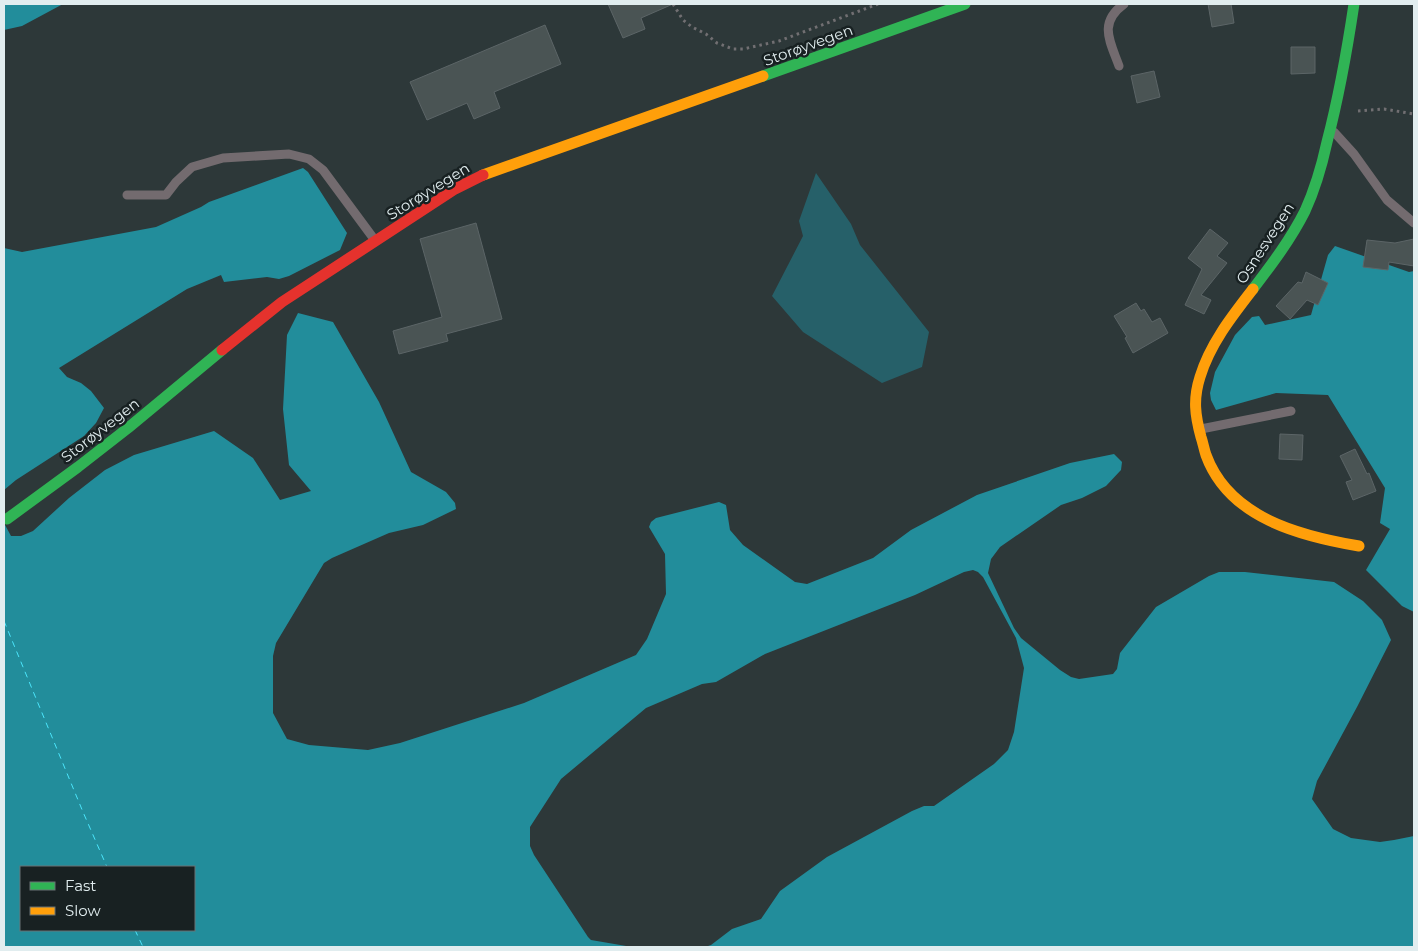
<svg xmlns="http://www.w3.org/2000/svg" width="1418" height="951" viewBox="0 0 1418 951" font-family="Montserrat,sans-serif">
<rect width="100%" height="100%" fill="#2d3839"/>
<path fill="#266069" d="M816 173 851 224 860 245 929 332 922 367 882 383 803 332 772 296 803 236 799 221Z"/>
<path fill="#228d9b" fill-rule="evenodd" d="M4 4H63L22 26 4 30Z
M303 168 308 172 347 233 340 250 289 276 279 279 267 277 224 282 221 275 187 289 59 368 67 377 81 383 91 391 104 408 96 423 84 436 16 480 4 490V248L22 252 156 227 201 207 209 202Z
M1335 246 1409 272 1414 271V612L1402 606 1366 570 1390 529 1380 523 1385 488 1328 395 1276 393 1216 410 1211 400 1210 393 1215 372 1235 335 1252 317 1259 316 1265 325 1311 315 1328 255Z
M298 313 333 322 379 402 411 472 446 492 455 503 456 509 423 525 389 533 332 558 324 563 276 643 273 656V713L287 739 309 745 368 750 400 743 524 703 636 655 647 639 666 594 665 554 649 527 651 522 656 518 719 502 726 505 730 530 743 545 795 582 807 584 873 558 911 530 977 495 1070 463 1114 454 1122 462 1121 470 1106 486 1082 498 1061 505 1000 547 991 559 988 573 1014 628 1021 638 1060 670 1071 677 1079 679 1113 674 1117 669 1120 653 1156 607 1209 576 1219 572H1245L1334 582 1363 601 1382 620 1391 640 1357 707 1317 781 1312 799 1333 829 1351 838 1380 842 1394 840 1414 836V947H705L711 945 732 929 761 919 780 891 827 857 912 811 924 806H934L994 764 1008 750 1014 732 1024 668 1016 638 983 577 978 572 973 570 964 572 915 595 765 654 716 682 702 684 646 708 561 779 530 827V846L534 855 588 937 591 940 632 947H4V523L11 536H21L33 531 69 498 105 470 134 455 214 431 253 458 280 500 311 491 289 465 283 409 287 335ZM21 867H194V930H21Z"/>
<g fill="none" stroke-linecap="round" stroke-linejoin="round">
<path stroke="#4be5fb" stroke-width="1" stroke-dasharray="6 5" stroke-linecap="butt" d="M4 621 83 812 107 867
M135 930 143 947"/>
</g>
<path fill="#4a5454" stroke="#5c6567" d="M608 4H673L641 18 645 29 623 38Z
M1208 4H1231L1234 23 1212 27Z
M545 25 561 64 494 92 500 108 474 119 467 103 427 120 410 82Z
M1291 47H1315V73L1291 74Z
M1154 71 1160 97 1137 103 1131 76Z
M476 223 502 319 446 334 448 341 399 354 393 331 442 317 420 239Z
M1210 229 1228 243 1217 256 1227 263 1201 295 1211 300 1204 314 1185 305 1202 269 1188 258Z
M1414 239V266L1389 262 1388 270 1363 267 1367 240 1395 243Z
M1306 272 1328 283 1318 305 1307 300 1290 319 1276 306 1298 282 1302 283Z
M1136 303 1141 311 1144 309 1152 322 1160 318 1168 333 1133 353 1125 338 1127 337 1114 316Z
M1280 434 1303 435 1302 460 1279 459Z
M1355 449 1367 474 1369 473 1376 491 1353 500 1346 482 1352 480 1340 456Z"/>
<g fill="none" stroke-linecap="round" stroke-linejoin="round">
<path stroke="#716f72" stroke-width="3" stroke-dasharray="2.5 4" stroke-linecap="butt" d="M673 4 683 20 692 27 706 34 717 43 733 49H743L779 41 878 4
M1358 111 1384 109 1414 114"/>
<path stroke="#736b6f" stroke-width="9" d="M1119 66C1110 41 1098 23 1124 4
M1334 132 1354 154 1387 200 1414 223
M127 195H166L176 182 192 167 223 158 289 154 309 159 323 170 374 239
M1201 429 1291 411"/>
<path stroke="#30b455" stroke-width="11" d="M763 76 965 4
M1253 289C1272 264 1291 239 1305 211 1315 189 1322 165 1327 142 1339 96 1347 51 1354 4
M7 519 78 467 128 428 222 350"/>
<path stroke="#ff9f0a" stroke-width="11" d="M483 175 763 76
M1253 289C1232 316 1210 344 1200 377 1193 399 1195 415 1201 437 1203 443 1204 449 1206 455 1229 518 1300 536 1359 546"/>
<path stroke="#e5322d" stroke-width="11" d="M222 350 282 302 455 189 483 175"/>
</g>
<g text-anchor="middle" dominant-baseline="central" stroke-width="5" stroke-linejoin="round" paint-order="stroke">
<g font-size="15" fill="#e1edef" stroke="#182122">
<text transform="translate(808 45) rotate(-20)">Storøyvegen</text>
<text transform="translate(428 191) rotate(-32)">Storøyvegen</text>
<text transform="translate(1265 243) rotate(-57)">Osnesvegen</text>
<text transform="translate(100 430) rotate(-38)">Storøyvegen</text>
</g>
</g>
<rect width="1418" height="951" fill="none" stroke="#e1edef" stroke-width="10"/>
<rect x="20" y="866" width="175" height="65" fill="#182122" stroke="#687374"/>
<rect x="30" y="882" width="25" height="8" fill="#30b455" stroke="#687374"/>
<text x="65" y="891" font-size="15" fill="#e1edef">Fast</text>
<rect x="30" y="907" width="25" height="8" fill="#ff9f0a" stroke="#687374"/>
<text x="65" y="916" font-size="15" fill="#e1edef">Slow</text>
</svg>
